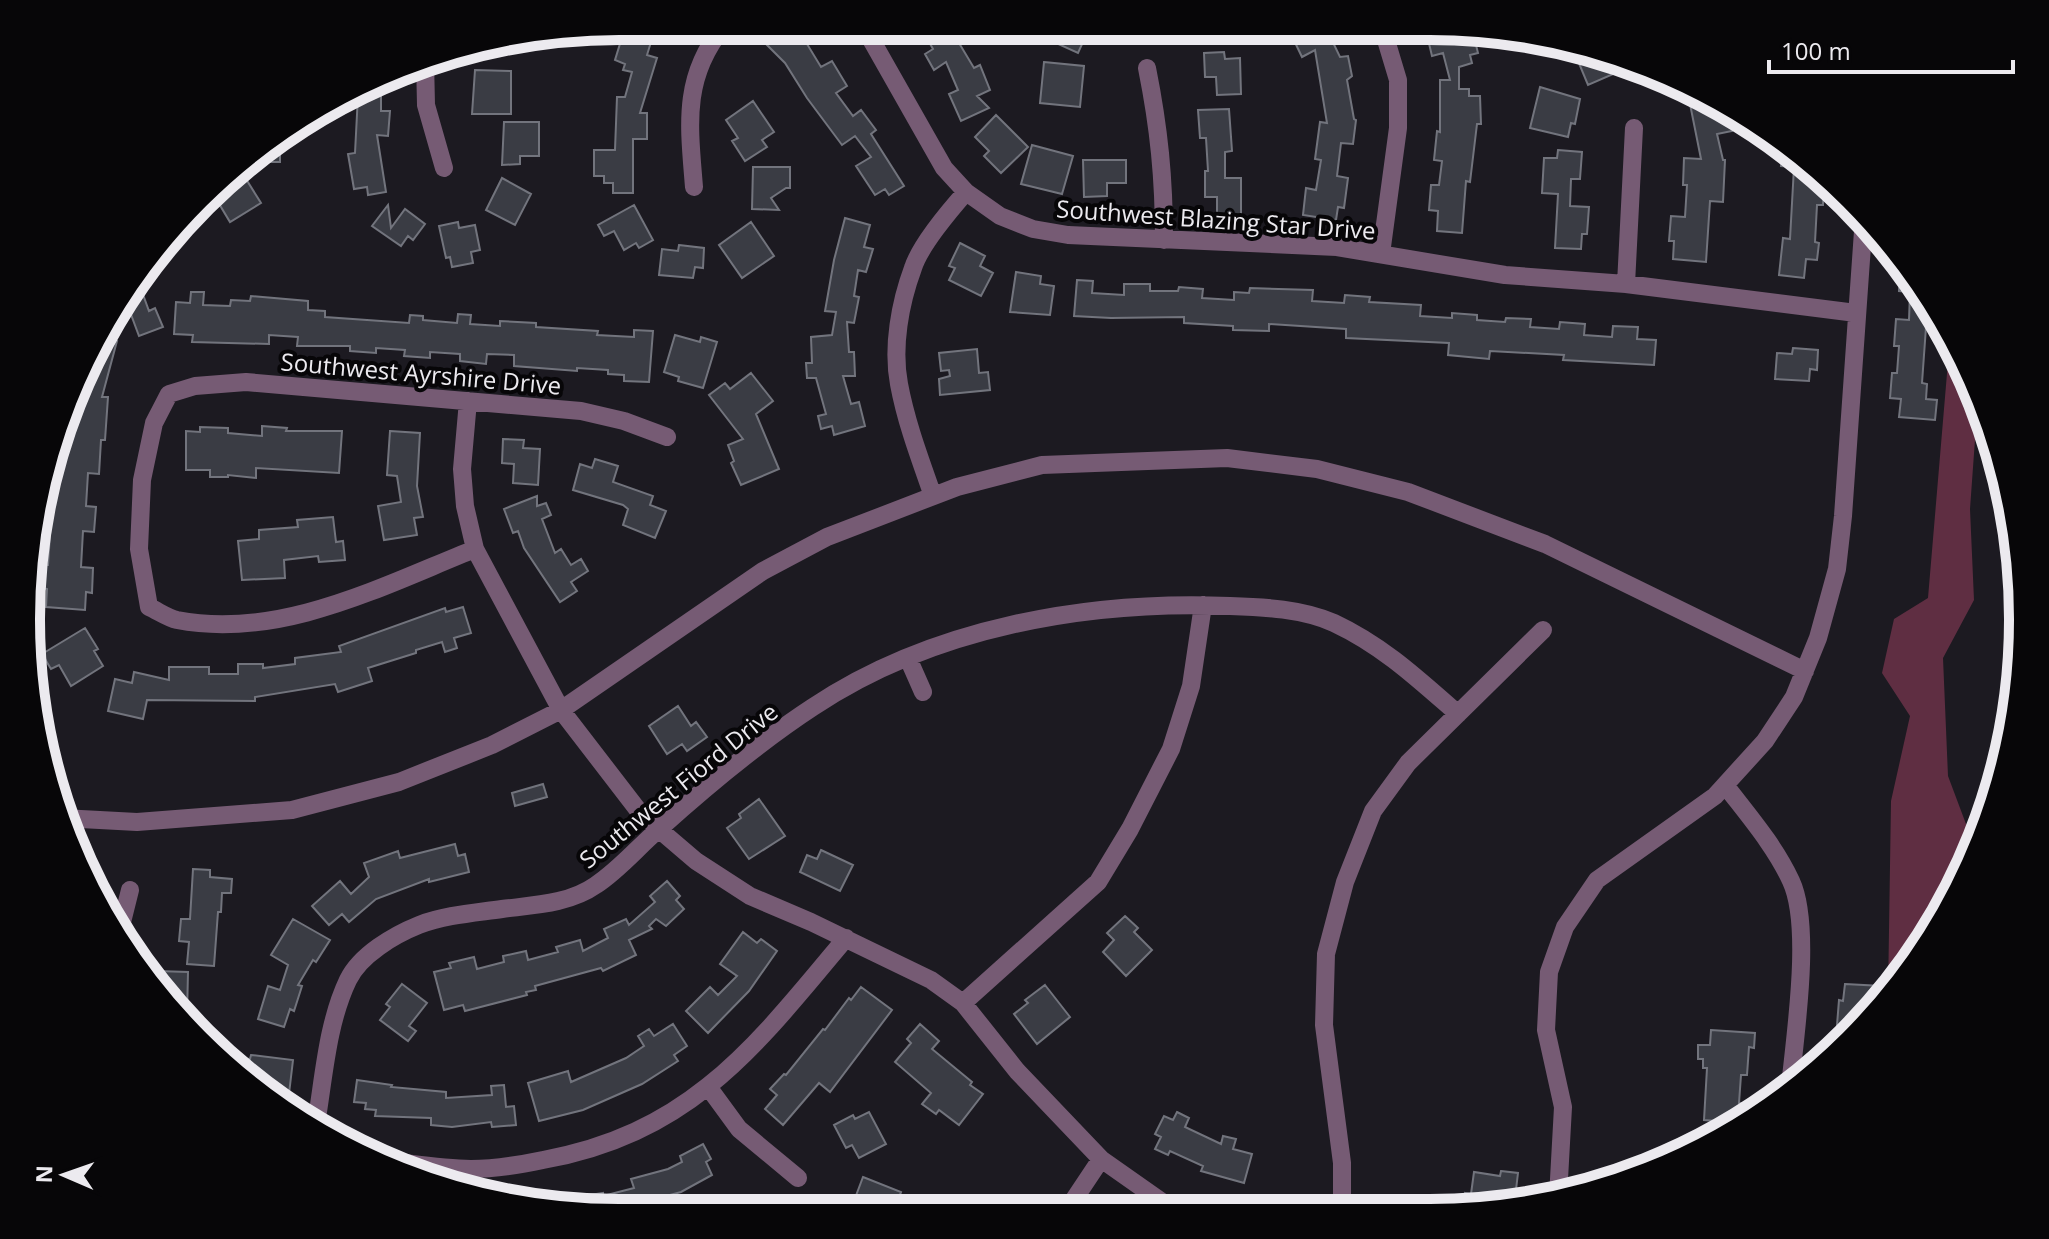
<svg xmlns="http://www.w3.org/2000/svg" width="2049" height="1239" viewBox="0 0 2049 1239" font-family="'Open Sans',sans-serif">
<rect width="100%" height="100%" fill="#1c1a21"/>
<path fill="#5f2e42" d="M1950 338 1978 398 1970 509 1974 600 1943 658 1948 776 1975 848 1962 882 1901 980 1888 994 1891 801 1910 716 1882 673 1894 619 1928 598Z"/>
<path fill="#3a3c44" stroke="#72747d" stroke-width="2" d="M763 27H800L812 39 807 44 821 67 832 61 847 86 836 93 853 116 861 110 876 130 871 134 904 186 889 195 885 189 875 195 856 166 871 157 855 136 842 145 807 98 785 63 756 34Z
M932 28H950L974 68 980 65 990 90 977 96 989 108 961 121 949 94 958 90 946 62 934 70 925 54 933 49 924 33Z
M1062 28 1089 29 1078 53 1056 43Z
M1289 30H1327L1340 57 1348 56 1352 76 1347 80 1354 119 1356 120 1353 144 1341 143 1337 176 1348 178 1344 208 1338 207 1336 220 1303 215 1306 188 1316 190 1321 160 1315 159 1320 122 1327 123 1315 50 1302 57Z
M1426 31H1463L1465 39 1474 37 1478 53 1470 55 1472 63 1459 67V89H1469V96H1480L1481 124H1477L1470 182 1466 181 1462 233 1437 231 1438 211 1429 210 1431 185H1439L1442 161 1434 160 1437 131 1440 132V80H1450L1443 53 1432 56Z
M623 34 651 42 647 55 657 58 640 113H647V139H633V193H613V183H604V176H594V150H615L617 97H625L632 72 623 70 625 64 615 60Z
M1573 49 1634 65 1588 85Z
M1224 52 1225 59 1240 58 1241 94 1217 95 1216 77H1205L1204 53Z
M1044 62 1084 66 1080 107 1040 103Z
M475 70 511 71V114H472Z
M381 83V111H390L388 136 377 135 386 192 368 195 367 187 354 189 348 154 355 153 358 95Z
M1540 87 1580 99 1575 124 1571 123 1568 137 1530 128Z
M1707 100 1729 113 1732 131 1717 134 1723 160H1725L1723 202 1710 201 1706 262 1673 259 1674 241H1669L1671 216 1685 217 1687 185H1683L1684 158 1701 159 1690 104Z
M753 101 774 132 762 140 767 147 745 161 732 141 738 138 726 120Z
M1229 109 1232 151 1225 152V178H1241V216L1217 215V197H1205V171H1208L1206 138H1200L1198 110Z
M996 115 1028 147 1001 173 984 156 989 151 975 137Z
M504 122H539V156H520V164L502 165Z
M280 137V162H245L259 148Z
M1032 145 1073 156 1062 194 1021 184Z
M1558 150 1582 152 1580 179H1571L1570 206 1589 207 1587 234H1582L1581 249 1555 248 1558 194 1542 193 1544 158H1557Z
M1795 153 1824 180 1823 205H1817L1815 242 1819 243 1817 260 1806 259 1804 278 1779 275 1783 238 1790 239 1794 167 1781 166 1782 154 1795 155Z
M1083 160H1126V183H1107V196L1084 197Z
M753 167H790V188H786L771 198 779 210 752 209Z
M502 178 531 194 515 225 486 210Z
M246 179 261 203 230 222 215 197Z
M388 205 391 228 405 209 425 224 413 240 408 236 401 246 372 226Z
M634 205 653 240 639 248 636 243 624 250 614 231 604 236 598 225Z
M845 218 870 225 864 247 873 249 866 272 858 270 854 296 859 297 854 323 847 322 849 352H854L855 376H843L851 404 859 402 865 426 834 435 832 426 821 429 818 416 826 414 816 378H807L806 363H812L811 337 832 335 836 312 825 311 834 260Z
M458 222 459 228 475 225 480 250 471 252 473 263 452 267 450 257 446 258 439 226Z
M751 222 774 256 742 278 719 245Z
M960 243 985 256 980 266 993 273 981 296 949 280 955 268 949 266Z
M679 245 704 248 703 268 695 267 693 278 659 275 662 249 678 251Z
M1900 262 1937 314 1927 313 1922 383 1927 384 1926 399 1937 400 1935 420 1899 417 1901 399 1890 398 1892 373H1897L1899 346H1894L1896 319 1909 320 1910 292 1899 291Z
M1016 272 1041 276 1040 284 1054 286 1050 315 1010 312Z
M1077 280 1093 281 1092 293 1124 295V284H1150V291H1178L1179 287 1203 289 1202 298 1234 300V292L1249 293 1250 288 1313 290 1312 301 1344 303 1345 295 1370 297 1369 302 1421 305 1420 316 1452 318V313L1477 315V320L1505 322 1506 318 1531 319 1530 327 1559 329 1560 322 1585 324 1584 335 1612 337 1613 326 1638 327 1637 339 1656 340 1654 365 1563 360 1564 355 1490 351 1489 359 1448 355 1449 343 1346 338V329L1269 324V331L1233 330V326L1184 323V317L1111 318 1074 316Z
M141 289 149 311 155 308 163 327 139 336 126 301 130 294Z
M191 292H204L203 305 230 306 231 300 250 301 251 296 308 301V310L325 311V317L409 323 410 315 423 316V320L457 323 458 314 471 315 470 324 500 326V321L536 323V327L598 331 597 335 634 337V330L653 331 649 382 624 381V375L608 374V370L577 368V371L514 366V355L487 354 486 364 460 361V354L430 352V358L404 356 405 350 376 348V353L350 351V346H297L298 337 269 335V344L192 342 193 335 174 334 176 302 190 303Z
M675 335 700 342 701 337 717 342 703 388 678 381 679 377 664 372Z
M106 338 117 341 102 397H108L105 440H101L99 474 88 473 86 506 96 507 94 532 83 531 81 567 93 568 92 593 86 592 85 610 46 607 47 589 43 588 44 565H48L57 429Z
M1793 348 1818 350 1817 370 1810 369 1809 381 1775 379 1777 353 1792 354Z
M977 349 979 373 988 372 990 390 940 395 939 379 950 376 949 370 941 371 939 353Z
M751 373 773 401 756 414 779 469 741 485 731 463 734 461 728 445 743 439 709 395 725 383 730 389Z
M262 426 287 428 286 431H342L339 473 256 468V478L228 475V477H210V470H186V431L200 432V427L228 428V433L262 436Z
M390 431 420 433 417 486 423 517 414 518 417 535 384 540 378 506 401 502 397 476 387 475Z
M503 439 524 440 523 448 540 449 538 485 513 483 514 464 502 463Z
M595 459 618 466 613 482 653 496 650 505 666 511 655 538 623 525 628 509 623 505 573 490 580 464 592 468Z
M537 496V506L546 503 551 515 542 519 555 553 561 549 571 565 581 559 588 571 571 582 577 591 560 602 524 548 518 531 513 533 504 509Z
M333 517 336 542 343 541 345 560 319 562 318 556 284 560 285 578 242 580 238 541 259 539V530L298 527 297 520Z
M463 607 471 633 454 638 457 648 445 652 442 642 416 650V653L368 668 372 681 338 692 335 684 255 697V701L147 700 143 719 108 711 115 679 132 683 134 672 169 680V667H209V674H238V664H263V668L295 664V658L341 652 339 646 445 608 446 612Z
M85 628 98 649 94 651 103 666 71 686 59 665 51 669 42 654Z
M678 706 691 726 696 722 707 737 687 751 682 744 667 754 649 726Z
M543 784 547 797 515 806 512 793Z
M759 799 785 836 749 859 727 828 741 818 739 814Z
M455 844 458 856 465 854 469 872 429 882V879L376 899 349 922 342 914 329 925 312 906 340 881 351 894 369 877 364 863 398 851 400 858Z
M821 850 853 865 840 891 800 872 807 855 817 859Z
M193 869 210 870V877L232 879 231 893H222L221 912H218L214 966 187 964 189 942 179 941 181 919H190Z
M667 881 680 896 676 900 684 909 666 926 656 919 649 926 652 929 629 940 636 955 603 971 601 968 535 986 536 990 526 992 527 995 465 1011 463 1005 444 1010 434 972 451 968 449 963 474 957 477 969 504 962 503 956 526 951 528 960 558 952 556 947 580 940 583 951 608 938 604 929 626 919 629 925 655 902 650 896Z
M1125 916 1138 928 1134 932 1152 950 1126 976 1103 952 1114 940 1107 933Z
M293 919 330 940 316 962 313 960 298 985 302 986 294 1011 290 1009 284 1027 258 1019 268 986 280 990 288 965 271 955Z
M743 932 757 943 761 939 777 951 749 991 708 1033 686 1011 710 987 718 995 737 976 720 964Z
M157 971 188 972 187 1015 156 982Z
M402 984 427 1003 409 1026 416 1031 408 1041 380 1020 390 1007 386 1004Z
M1845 984 1882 986 1881 1002 1857 1027 1837 1025 1839 1000 1843 1001Z
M1045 985 1070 1017 1037 1044 1014 1014 1028 1003 1025 1000Z
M861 987 892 1010 830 1092 819 1083 783 1125 765 1109 777 1095 770 1089 784 1074 786 1075 823 1029 825 1030 849 998 851 1000Z
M673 1024 687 1046 674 1055 678 1061 642 1084 583 1110 539 1121 528 1083 568 1071 571 1082 626 1058 644 1046 638 1036 649 1029 654 1036Z
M920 1024 939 1041 932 1049 972 1082 970 1085 983 1094 959 1125 939 1110 936 1114 922 1104 931 1093 895 1062 911 1043 907 1039Z
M1711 1030 1755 1033 1754 1048 1749 1047 1747 1075H1741L1739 1103 1748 1104 1747 1118 1728 1132V1122L1704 1120 1707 1068H1703V1059H1698V1045H1710Z
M251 1055 293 1060 288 1102 275 1100 259 1091 227 1057 250 1059Z
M357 1080 392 1085 391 1087 446 1092V1098L492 1095 491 1086 504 1085 506 1107 514 1106 516 1125 492 1127 491 1122 452 1127 431 1125V1118L375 1116 376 1110 365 1109 366 1103 354 1102Z
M869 1112 886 1144 859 1158 852 1145 846 1148 834 1125 853 1115 855 1119Z
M1177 1112 1189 1118 1185 1127 1221 1144 1223 1136 1236 1139 1233 1149 1252 1154 1244 1183 1201 1171 1203 1166 1170 1151 1168 1155 1155 1149 1161 1137 1155 1134 1164 1116 1173 1120Z
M703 1144 711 1159 706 1162 712 1175 681 1192 655 1199 657 1208H575L574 1204 584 1201 583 1196 603 1193V1196L634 1188 631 1179 668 1169 682 1162 680 1156Z
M1501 1171 1518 1173 1515 1198 1504 1197 1503 1206 1483 1209 1463 1207 1465 1193 1471 1194 1474 1172 1500 1176Z
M863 1177 901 1192 895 1209H851Z"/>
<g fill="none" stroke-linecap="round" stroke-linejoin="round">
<path stroke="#765b74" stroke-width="18" d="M861 27 868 34 944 168 966 192 1000 216 1033 229 1068 235 1337 247 1505 275 1626 284 1856 313
M425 60 426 105 444 168
M1147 68C1159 128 1164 178 1164 240
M694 187C689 125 682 78 723 27
M1381 254 1398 128V80L1383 30
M1626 284 1634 128
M468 401 462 469 465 506 475 549 561 710 641 814 696 861 750 896 811 922 931 980 963 1003 1017 1071 1101 1159 1175 1211
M933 496C920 459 906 422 899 384 892 347 900 303 913 268 920 246 950 210 966 192
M475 549C382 586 280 640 177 620 168 618 158 611 149 607L139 549 142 480 154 423 169 394 195 386 246 382 581 411 624 421 667 437
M908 658 923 692
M1725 785C1748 815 1775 846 1791 881 1812 926 1795 1035 1790 1087
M62 818 137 822 292 810 399 782 492 745 561 710 763 571 827 537 957 487 1042 465 1227 458 1317 469 1408 492 1545 544 1805 671
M119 934 130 890
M963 1003 1098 882 1130 829 1171 749 1191 686 1203 605
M709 1088 739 1129 798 1178
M316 1124C324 1077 327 1024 348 980 360 955 394 935 419 925 445 915 474 913 502 909 534 905 569 904 596 885 619 870 638 847 659 829 708 785 758 743 813 707 933 627 1089 600 1230 606 1264 607 1303 609 1334 623 1383 646 1418 679 1458 714
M379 1160C409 1163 440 1169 471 1169 495 1169 519 1165 543 1160 691 1133 755 1047 846 938
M1558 1197 1563 1107 1546 1030 1549 972 1565 927 1597 880 1715 796 1765 741 1794 697 1818 638 1837 569 1843 516 1864 217
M1067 1210 1101 1159
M1342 1211V1163L1324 1025 1326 954 1345 882 1373 811 1408 763 1543 630"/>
</g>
<g text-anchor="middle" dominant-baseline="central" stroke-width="8" stroke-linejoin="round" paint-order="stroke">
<g font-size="24" fill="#eceaef" stroke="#070608">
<text transform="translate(1216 219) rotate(4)">Southwest Blazing Star Drive</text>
<text transform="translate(421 373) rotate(5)">Southwest Ayrshire Drive</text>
<text transform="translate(678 785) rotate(-39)">Southwest Fiord Drive</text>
</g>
</g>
<path d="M0 0H2049V1239H0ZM619 40H1430A579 579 0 0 1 2009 619V620A579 579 0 0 1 1430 1199H619A579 579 0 0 1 40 620V619A579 579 0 0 1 619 40Z" fill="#070608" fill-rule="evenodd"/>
<path fill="none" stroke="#eceaef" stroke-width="10" d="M619 40H1430A579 579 0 0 1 2009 619V620A579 579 0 0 1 1430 1199H619A579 579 0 0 1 40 620V619A579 579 0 0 1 619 40Z"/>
<g transform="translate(64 1175) rotate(272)" stroke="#070608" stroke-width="6" paint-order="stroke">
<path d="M0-6L14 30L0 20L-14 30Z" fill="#eceaef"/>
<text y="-12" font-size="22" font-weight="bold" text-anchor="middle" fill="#eceaef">N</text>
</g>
<path d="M1769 60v12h244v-12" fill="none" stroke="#eceaef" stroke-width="4"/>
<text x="1781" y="60" font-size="24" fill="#eceaef" stroke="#070608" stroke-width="6" paint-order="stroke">100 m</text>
</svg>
